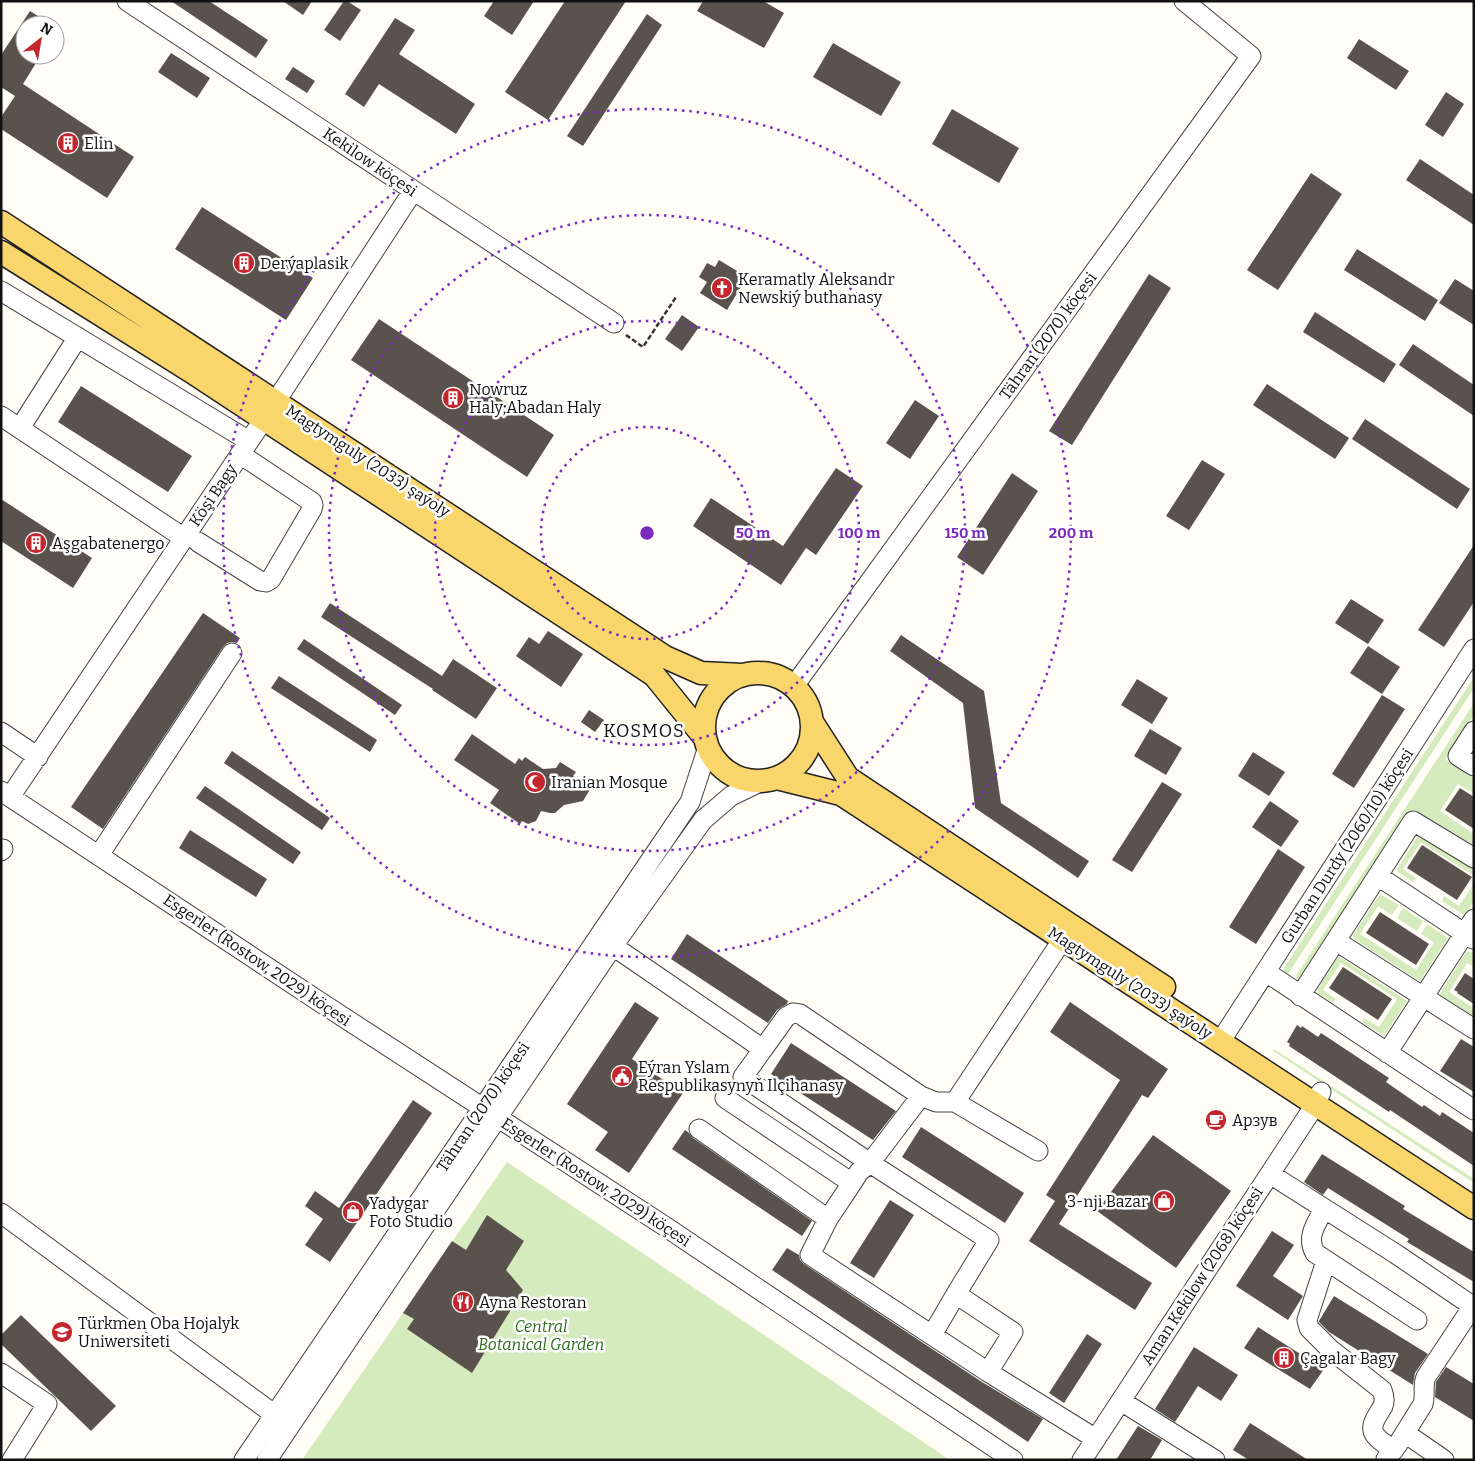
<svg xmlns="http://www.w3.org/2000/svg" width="1475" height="1461" viewBox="0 0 1475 1461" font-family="Bitter,serif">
<rect width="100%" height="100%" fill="#fffdf5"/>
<path fill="#d5ebbd" d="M1474 677V688L1286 977 1283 972 1284 968Z
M1474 703V715L1445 759 1474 779V792L1473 793 1458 784 1440 811 1474 834V846L1413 810 1300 981 1295 977Z
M1420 833 1474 866V876L1421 842 1403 869 1416 878 1413 882 1398 872 1397 869Z
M1474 883V901L1464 915 1442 901 1444 896 1459 906Z
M1380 894 1399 905 1392 915 1378 906 1360 934 1416 970 1434 942 1421 934 1427 924 1448 938 1420 981 1354 939 1353 935Z
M1403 908 1423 921 1417 931 1397 918Z
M1468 951 1474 954V967L1467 963 1449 992 1474 1008V1021L1439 995 1466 952Z
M1338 957H1340L1407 1001 1384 1036 1362 1022 1364 1018 1379 1027 1397 999 1341 963 1323 990 1336 999 1333 1003 1318 993 1317 990Z
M1274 1049 1474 1179V1183L1273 1051Z
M507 1162 950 1460H302Z"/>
<path fill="#5a524d" d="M171 1H209L268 40 256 58Z
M283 1H312L303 15Z
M344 1H347L361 10 340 41 324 30Z
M494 1H534L512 35 484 16Z
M565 1H626L548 120 505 92Z
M703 1H763L784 13 764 48 697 11Z
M30 11 52 25H25V55H41L23 84 134 157 107 198 1 129V117L15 96 1 87V55Z
M647 14 662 25 583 146 567 136Z
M395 18 415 30 399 54 475 104 456 134 379 84 364 107 345 94Z
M1359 39 1409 71 1396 90 1347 58Z
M833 43 901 82 881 116 813 77Z
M171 53 210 78 197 98 158 72Z
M293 67 315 81 307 93 285 79Z
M1446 92 1464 104 1443 137 1425 125Z
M952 109 1019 148 999 183 932 144Z
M1420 159 1474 195V225L1406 180Z
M1311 173 1342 194 1278 290 1247 270Z
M202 207 313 278 286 320 175 249Z
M1357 249 1438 300 1425 321 1344 270Z
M719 260 747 277 727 310 700 293 707 282 699 277 707 263 715 267Z
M1149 274 1171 288 1072 445 1049 431Z
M1455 279 1474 291V325L1439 303Z
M1315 312 1396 364 1384 383 1303 332Z
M682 315 699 327 682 351 665 339Z
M379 319 554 435 527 477 351 360Z
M1413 344 1474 385V416L1399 365Z
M1267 384 1349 438 1335 459 1253 405Z
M81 386 192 456 168 492 58 422Z
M915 400 939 416 910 459 886 443Z
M1365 419 1470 489 1457 509 1352 439Z
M1202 460 1225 474 1189 530 1166 516Z
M836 468 863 486 816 555 806 548 781 585 693 526 711 498 783 546Z
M1012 473 1038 491 983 575 957 557Z
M1 499 92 558 73 588 1 541Z
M1474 545V602L1444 647 1418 630Z
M1351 599 1384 620 1368 644 1335 623Z
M330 603 442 676 453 659 497 688 476 719 432 690 433 689 321 617Z
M203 613 240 638 237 643 232 642 227 643 223 647 103 829 71 807Z
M548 631 583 654 561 687 516 656 529 637 539 644Z
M901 635 984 691 1001 803 1089 861 1078 878 975 808 963 703 890 651Z
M304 639 402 705 395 715 297 649Z
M1368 646 1400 667 1382 694 1350 673Z
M279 676 377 740 370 752 271 688Z
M1137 679 1168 698 1152 724 1121 705Z
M1382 695 1405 709 1354 788 1332 774Z
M589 710 604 720 595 732 581 722Z
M1150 729 1182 748 1166 775 1134 756Z
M472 734 515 764 519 758 522 761 525 757 543 769 556 768 560 762 576 772 573 776 591 788 583 801 564 805 555 813H550L541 811 536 821 528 824 522 821 520 824 490 803 499 790 454 760Z
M232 751 330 818 322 830 224 763Z
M1253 752 1285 772 1269 796 1238 776Z
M1162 782 1182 794 1132 872 1112 860Z
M205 786 301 852 293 864 196 798Z
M1460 788 1474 797V829L1445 810Z
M1270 801 1299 821 1281 847 1252 827Z
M190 830 267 879 256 897 179 848Z
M1422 845 1472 877 1457 900 1407 868Z
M1278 849 1305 867 1256 944 1229 927Z
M1380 912 1429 944 1416 965 1366 933Z
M687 934 788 1001 787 1004 777 1010 768 1023 671 959Z
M1343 967 1392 999 1378 1020 1329 988Z
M1465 973 1474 979V1004L1457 993 1458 992 1454 990Z
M635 1002 659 1018 632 1059 683 1093 629 1173 595 1150 608 1132 567 1104Z
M1070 1002 1168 1069 1148 1098 1142 1095 1059 1224 1152 1283 1135 1310 1029 1241 1055 1201 1046 1195 1120 1080 1050 1032Z
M1297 1025 1301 1028 1302 1026 1318 1037 1321 1033 1389 1078 1386 1082 1422 1107 1424 1105 1440 1116 1442 1112 1474 1133V1166L1390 1110 1389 1112 1289 1046 1290 1044 1287 1042Z
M1461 1039 1474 1047V1092L1440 1071Z
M791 1043 896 1111 873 1140 771 1074Z
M413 1100 432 1113 330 1262 305 1245 323 1219 305 1206 315 1191 339 1208Z
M921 1127 1024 1193 1005 1223 902 1157Z
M685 1130 688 1132 693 1138 812 1221 802 1236 672 1149Z
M1153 1135 1231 1191 1176 1268 1097 1211Z
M1322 1154 1405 1206 1403 1209 1474 1252V1282L1407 1242 1409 1239 1328 1188 1323 1195 1304 1182Z
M890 1200 914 1215 874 1278 850 1263Z
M487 1215 524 1241 506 1270 523 1290 472 1373 407 1329 414 1319 403 1313 452 1241 466 1250Z
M1272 1231 1294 1245 1273 1276 1303 1296 1288 1320 1236 1286Z
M787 1248 799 1255 800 1260 804 1264 982 1382 1043 1419 1028 1442 772 1270Z
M1334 1296 1428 1354 1415 1373 1413 1385 1329 1332 1319 1322V1321Z
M21 1315 116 1406 91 1431 1 1344V1335Z
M1258 1327 1324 1369 1310 1389 1244 1348Z
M1087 1334 1102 1344 1064 1403 1049 1393Z
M1194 1347 1238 1375 1221 1401 1198 1386 1175 1422 1155 1409Z
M1446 1367 1474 1384V1421L1435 1397 1436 1382Z
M1250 1423 1308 1460H1249L1233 1450Z
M1138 1426 1162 1440 1150 1460H1116Z"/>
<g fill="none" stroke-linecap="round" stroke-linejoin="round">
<g stroke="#444" stroke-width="21">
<path id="minor" d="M127 1 614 323
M1 291 249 441
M1 416 184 538
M20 428 78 337
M198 542 260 581 266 582 271 579 312 509 313 505 312 502 240 454
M794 686 1251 56 1184 1
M1474 731 1458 756 1474 766
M1 732 38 757
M1 791 320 1002 663 1225 1013 1460
M10 797 276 401 413 191
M1 851 3 849
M99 855 232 653
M1378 876 1473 939
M1063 939 955 1102H936L921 1096 870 1163 859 1172 852 1183 828 1219 810 1255 988 1372 1096 1439
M1336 941 1474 1029
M613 946 763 1049 743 1077 870 1163 989 1240 956 1294 1013 1332 988 1372
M1266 972 1474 1110
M1300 996 1413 821 1474 858
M1220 1042 1474 649
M763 1049 786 1017 793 1013 800 1014 921 1096
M1387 1053 1474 919
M725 1098 852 1183
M955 1102 1038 1151
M699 1129 828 1219
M1270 1174 1396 1254 1474 1307
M1324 1209C1316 1224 1306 1237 1315 1253L1417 1320
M1 1213 275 1415
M1326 1261 1307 1320 1309 1328 1330 1349 1382 1390C1384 1395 1385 1401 1383 1406 1379 1414 1368 1425 1375 1435 1379 1441 1388 1446 1394 1450
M932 1335 956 1294
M1 1373 47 1404 12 1460
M1121 1401 1215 1460
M1405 1433 1444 1460
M1386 1459 1398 1444 1423 1404C1426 1394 1422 1387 1426 1377L1473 1306
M244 1460 690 802 708 747
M267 1460 613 946 703 820 731 796 762 781
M1082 1460 1315 1105 1321 1092"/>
</g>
<g stroke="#222" stroke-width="25">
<path id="major" d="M1 222 665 657 701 673 743 675
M1 252 192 372 654 675 705 738
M704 727a54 54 0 1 1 108 0a54 54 0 1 1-108 0Z
M812 722 848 778 1164 987
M777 778 841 794 1474 1208"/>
</g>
<path stroke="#333" stroke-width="2.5" stroke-dasharray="5 2.5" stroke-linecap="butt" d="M626 335 643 347 676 297"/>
<use href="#minor" stroke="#fff" stroke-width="19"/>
<use href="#major" stroke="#f9d66b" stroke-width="22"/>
</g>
<g fill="none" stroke="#7b2cbf" stroke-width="2.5" stroke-dasharray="2.5 5">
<circle cx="647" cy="533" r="106"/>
<circle cx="647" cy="533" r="212"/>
<circle cx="647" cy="533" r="318"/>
<circle cx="647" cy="533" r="424"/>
</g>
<defs>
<g id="building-disc" transform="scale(1.125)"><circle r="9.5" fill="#c4262e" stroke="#fff"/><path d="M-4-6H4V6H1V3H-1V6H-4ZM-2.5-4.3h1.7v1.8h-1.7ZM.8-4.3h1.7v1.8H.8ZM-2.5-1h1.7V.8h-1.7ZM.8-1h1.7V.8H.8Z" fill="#fff"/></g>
<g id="church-disc" transform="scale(1.125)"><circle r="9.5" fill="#c4262e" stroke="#fff"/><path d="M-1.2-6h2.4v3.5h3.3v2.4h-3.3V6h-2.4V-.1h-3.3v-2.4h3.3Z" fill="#fff"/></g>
<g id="mosque-disc" transform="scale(1.125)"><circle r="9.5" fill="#c4262e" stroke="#fff"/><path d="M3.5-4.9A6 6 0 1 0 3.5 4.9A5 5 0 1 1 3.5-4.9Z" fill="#fff"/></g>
<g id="civic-disc" transform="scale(1.125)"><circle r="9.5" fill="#c4262e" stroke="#fff"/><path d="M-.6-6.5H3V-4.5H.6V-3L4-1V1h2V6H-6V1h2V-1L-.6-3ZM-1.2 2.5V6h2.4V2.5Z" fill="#fff"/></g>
<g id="cafe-disc" transform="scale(1.125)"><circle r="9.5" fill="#c4262e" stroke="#fff"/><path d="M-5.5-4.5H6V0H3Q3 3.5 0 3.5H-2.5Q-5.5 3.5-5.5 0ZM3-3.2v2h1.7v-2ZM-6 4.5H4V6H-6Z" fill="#fff"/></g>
<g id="shop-disc" transform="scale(1.125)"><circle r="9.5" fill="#c4262e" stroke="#fff"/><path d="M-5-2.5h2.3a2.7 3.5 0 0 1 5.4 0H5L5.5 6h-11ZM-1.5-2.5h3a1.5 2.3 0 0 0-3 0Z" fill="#fff"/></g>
<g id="restaurant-disc" transform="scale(1.125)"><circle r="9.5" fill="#c4262e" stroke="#fff"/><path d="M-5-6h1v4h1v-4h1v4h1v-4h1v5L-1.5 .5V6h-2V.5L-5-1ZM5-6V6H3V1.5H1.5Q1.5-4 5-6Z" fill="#fff"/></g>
<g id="university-disc" transform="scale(1.125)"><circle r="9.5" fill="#c4262e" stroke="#fff"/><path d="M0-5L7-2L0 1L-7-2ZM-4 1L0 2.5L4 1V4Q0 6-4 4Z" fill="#fff"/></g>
</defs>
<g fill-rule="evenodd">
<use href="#building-disc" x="68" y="143"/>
<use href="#building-disc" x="244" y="263"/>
<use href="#church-disc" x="722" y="288"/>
<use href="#building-disc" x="453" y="398"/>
<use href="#building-disc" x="36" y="543"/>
<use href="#mosque-disc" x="535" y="782"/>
<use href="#civic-disc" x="622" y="1076"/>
<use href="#cafe-disc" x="1216" y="1120"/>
<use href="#shop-disc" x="1164" y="1201"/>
<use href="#shop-disc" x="353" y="1212"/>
<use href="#restaurant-disc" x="463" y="1302"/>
<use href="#university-disc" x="62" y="1332"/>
<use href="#building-disc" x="1284" y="1358"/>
</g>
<g text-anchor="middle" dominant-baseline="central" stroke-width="5" stroke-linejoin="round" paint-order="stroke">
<g font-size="16" fill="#111" stroke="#fff" text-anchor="start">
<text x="84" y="143">Elin</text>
<text x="260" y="263">Derýaplasik</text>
<text x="738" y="279">Keramatly Aleksandr<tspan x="738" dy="18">Newskiý buthanasy</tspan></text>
<text x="469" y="389">Nowruz<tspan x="469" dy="18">Haly;Abadan Haly</tspan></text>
<text x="52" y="543">Aşgabatenergo</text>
<text x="551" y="782">Iranian Mosque</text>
<text x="638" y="1067">Eýran Yslam<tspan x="638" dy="18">Respublikasynyň Ilçihanasy</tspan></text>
<text x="1232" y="1120">Арзув</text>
<text x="1148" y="1201" text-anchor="end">3-nji Bazar</text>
<text x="369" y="1203">Yadygar<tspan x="369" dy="18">Foto Studio</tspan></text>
<text x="479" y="1302">Ayna Restoran</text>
<text x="78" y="1323">Türkmen Oba Hojalyk<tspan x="78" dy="18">Uniwersiteti</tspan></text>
<text x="1300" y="1358">Çagalar Bagy</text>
</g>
<g font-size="16" fill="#111" stroke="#fff">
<text transform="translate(370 162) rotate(34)">Kekilow köçesi</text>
<text transform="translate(1048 336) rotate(-54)">Tähran (2070) köçesi</text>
<text transform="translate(368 461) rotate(33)">Magtymguly (2033) şaýoly</text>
<text transform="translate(213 495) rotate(-56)">Köşi Bagy</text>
<text transform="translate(1347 846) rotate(-57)">Gurban Durdy (2060/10) köçesi</text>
<text transform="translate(257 960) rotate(34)">Esgerler (Rostow, 2029) köçesi</text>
<text transform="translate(1130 983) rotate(33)">Magtymguly (2033) şaýoly</text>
<text transform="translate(483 1107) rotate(-56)">Tähran (2070) köçesi</text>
<text transform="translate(596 1182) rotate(33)">Esgerler (Rostow, 2029) köçesi</text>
<text transform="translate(1202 1276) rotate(-57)">Aman Kekilow (2068) köçesi</text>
</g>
<g font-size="16" font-style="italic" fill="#2f6b1f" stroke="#fff">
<text x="541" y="1326">Central<tspan x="541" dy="18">Botanical Garden</tspan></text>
</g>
<g font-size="18" letter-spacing="1" fill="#111" stroke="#fff">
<text x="644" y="731">KOSMOS</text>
</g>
</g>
<circle cx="647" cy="533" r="8" fill="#7b2cbf" stroke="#fff" stroke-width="2.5"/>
<g font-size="15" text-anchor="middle" font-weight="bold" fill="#7b2cbf" stroke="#fff" stroke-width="5" stroke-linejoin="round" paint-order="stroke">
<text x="753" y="538">50 m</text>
<text x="859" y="538">100 m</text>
<text x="965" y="538">150 m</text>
<text x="1071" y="538">200 m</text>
</g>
<rect width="1475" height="1461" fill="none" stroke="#111111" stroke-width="5"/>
<g transform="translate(40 40) rotate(31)"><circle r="24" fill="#ffffff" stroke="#a0a0a0"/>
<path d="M0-4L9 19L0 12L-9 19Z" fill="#c4262e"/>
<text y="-8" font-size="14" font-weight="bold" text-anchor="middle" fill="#111111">N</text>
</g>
</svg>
